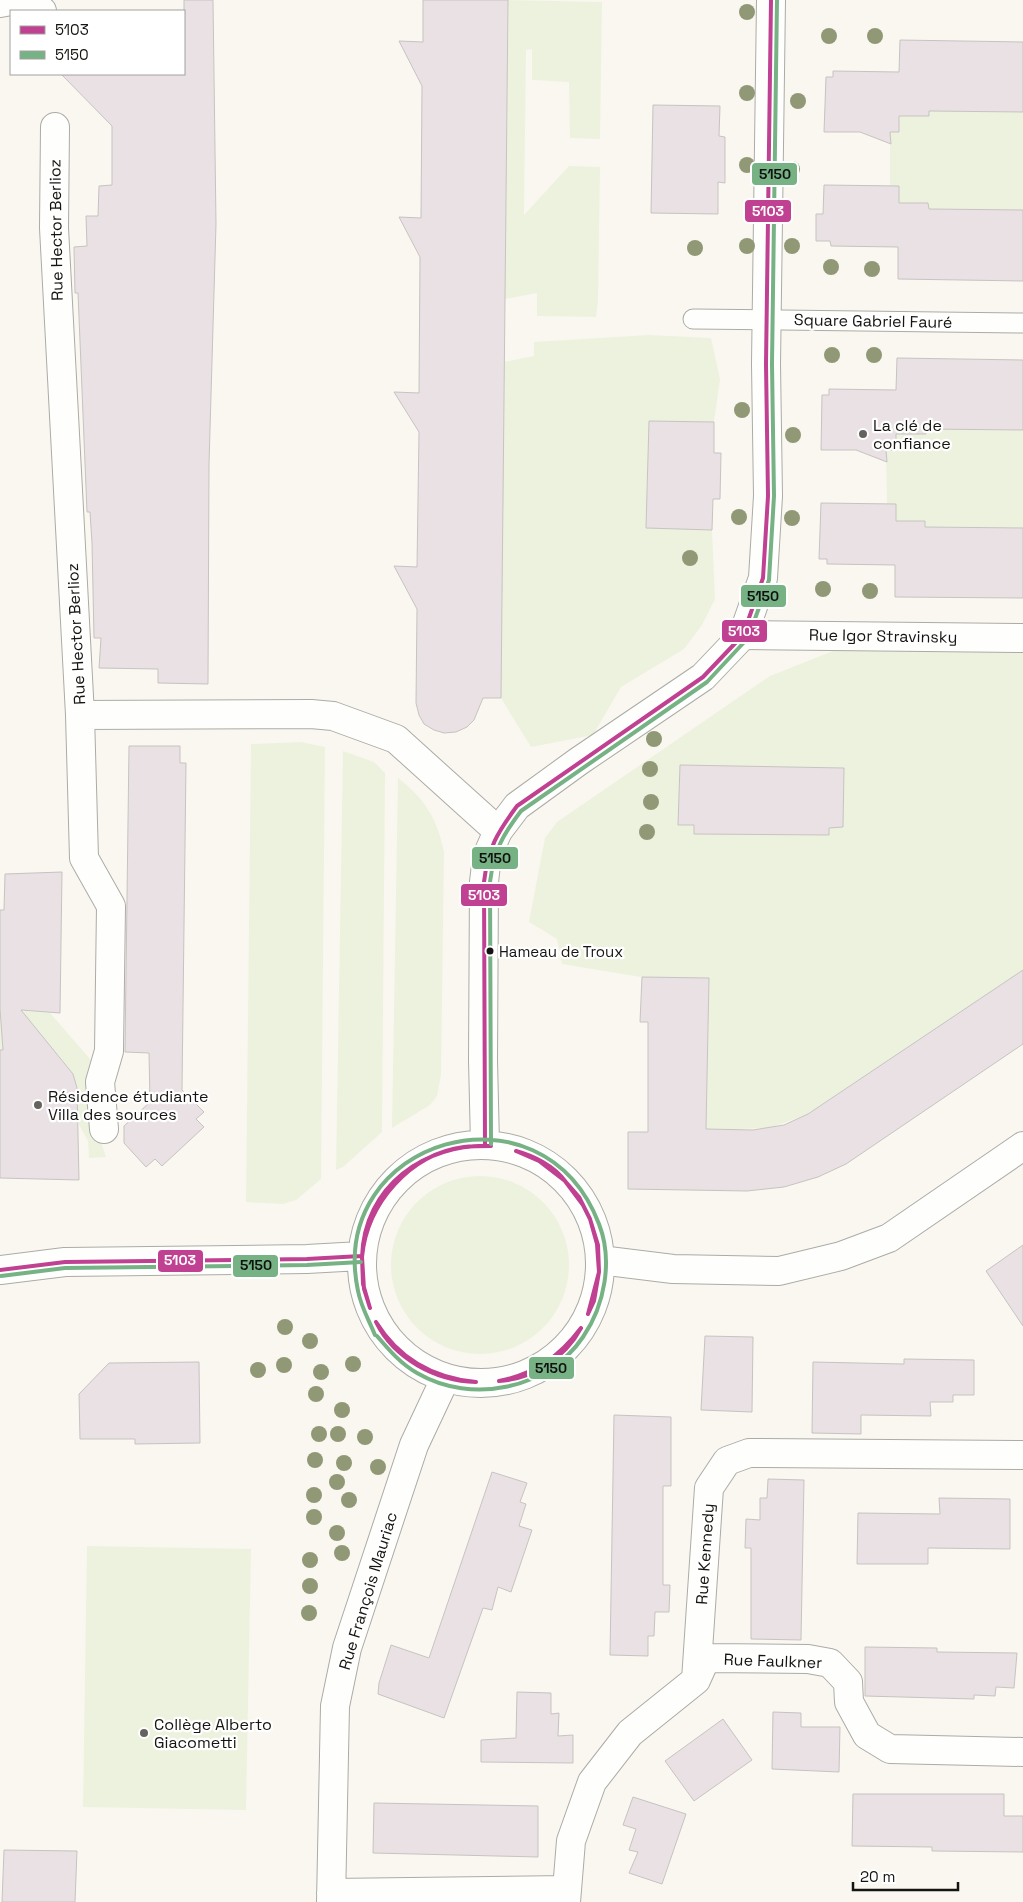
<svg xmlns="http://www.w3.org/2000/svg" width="1023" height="1902" viewBox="0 0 1023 1902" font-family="'Space Grotesk',sans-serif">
<rect width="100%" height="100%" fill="#faf7f0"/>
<path fill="#edf2de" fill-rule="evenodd" d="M508 0 602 2 600 139 570 138 569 82 532 80V49L526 50 524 215 569 166 600 167 598 301 596 317 537 316V293L505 299Z
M929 111 1023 112V210L929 209 928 203H899V187L890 186V132H899V116H929Z
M649 335 711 338 720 379 714 422 649 421 647 528 712 530 715 599 702 625 684 649 621 687 593 735 531 747 501 698 504 362 534 356V342Z
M925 429 1023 430V528L925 527 924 521H896L887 504 886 450H896V434H925Z
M891 628 1023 635V970L808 1114 770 1128 706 1130 709 978 641 977 562 964 557 939 529 922 545 838 557 822 770 676ZM680 765 844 768 843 827 829 828V835L694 834V825H678Z
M301 742 325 747 321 1179 296 1200 283 1204 246 1202 251 744Z
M343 751 374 762 385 773 382 1132 343 1167 336 1170Z
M398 778C425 799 437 818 444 852L441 1075 437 1096 430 1105 392 1128Z
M0 1002 1 1018 25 1011 50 1013 91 1060 97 1130 106 1157 89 1158 88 1141 77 1121V1088L73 1074 62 1060 46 1052 0 1050Z
M391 1265a89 89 0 1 1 178 0a89 89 0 1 1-178 0Z
M87 1546 251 1549 246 1810 83 1807Z"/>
<path fill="#e9e1e3" stroke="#c7c3c2" d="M184 0H213L216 224 209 464 208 684 158 683V669L99 668 101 638H94L92 543 90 512H87L78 293H75L74 247 87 246 86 216H98L99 186 112 185V126L61 74H184Z
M423 0H508L501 698H483L474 720 467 727 456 732 444 733 434 730 424 724 419 715 416 703 417 609 394 566 417 567 419 432 394 392 419 393 420 257 399 217 421 218 422 86 399 41 423 42Z
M900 40 1023 42V112L929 111V116H899V132H890L891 144 860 132H824L826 77H833V71L899 72Z
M653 105 720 106 719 136 725 137V183L718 182V214L651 213Z
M824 185 899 186V203H928L929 209 1023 210V281L898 279V247L831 246 830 241H816V214H823Z
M897 358 1023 360V430L925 429 926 434H896V450H886L887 462 856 450H821L822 395H829V389L896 390Z
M649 421 714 422V453H721L720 499H713L712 530 646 528Z
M821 503 896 504V521H925V527L1023 528V598L895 597V565L827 564V559H819Z
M129 746H180V763H186L182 1090 204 1112 196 1119 204 1127 162 1166 155 1159 146 1167 124 1143V1126L150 1102 149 1053 125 1052Z
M680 765 844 768 843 827 829 828V835L694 834V825H678Z
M62 872 60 1013 21 1010 73 1074 77 1088 79 1180 0 1178V1050H3L0 1009V910H4L5 874Z
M1023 970V1044L846 1164 818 1177 784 1187 747 1191 628 1189V1132H648V1022H640L642 977 709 978 706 1129 753 1130 784 1125 808 1114Z
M1023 1245V1326L986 1271Z
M705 1336 753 1337 752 1412 701 1410Z
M904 1359 974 1360V1395H953V1402H930L931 1416 861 1415V1434L812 1433 813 1362 904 1364Z
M199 1362 200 1443 135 1444V1439H80L79 1394 109 1363Z
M614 1415 671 1417V1486H663V1585H670L669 1612H655L654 1636H648V1656L610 1655Z
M492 1472 527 1483 520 1502 526 1504 519 1526 532 1530 511 1592 498 1587 492 1610 483 1608 444 1718 378 1694 379 1683 391 1645 429 1658Z
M768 1479 804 1480 801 1640 751 1639V1548H745L746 1519 760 1520V1498H767Z
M939 1498 1010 1499V1549L928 1548V1564H857L858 1513 940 1514Z
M865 1647 937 1648V1652L1017 1653 1014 1688 996 1687 995 1696 974 1695V1699L865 1696Z
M517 1692 551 1693V1714L559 1713 558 1736 573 1735V1763L481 1762V1740L516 1738Z
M773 1712 801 1713V1727H840L839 1772 772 1769Z
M723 1719 752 1760 694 1801 665 1761Z
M853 1794H1004V1816H1023V1852L932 1851V1847L852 1846Z
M633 1797 686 1814 662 1884 629 1873 638 1852 629 1850 636 1829 623 1825Z
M374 1803 538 1806V1857L373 1853Z
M4 1850 77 1851 75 1902H2Z"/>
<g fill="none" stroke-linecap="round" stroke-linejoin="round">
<g stroke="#acaba6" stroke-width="21">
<path id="lane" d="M693 319 1023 323"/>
</g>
<g stroke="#acaba6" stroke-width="30">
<path id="street" d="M0 3 17 0 42 11
M55 127 54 228 80 715 84 858 111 906 109 1051 100 1082 104 1129
M743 635 1023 638
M80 715 311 714 333 716 396 739 498 831
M696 1680 706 1658 808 1659 830 1663 848 1682 849 1702 867 1735 890 1749 1023 1752
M331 1893 567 1890
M331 1902 335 1706 347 1648 414 1445 445 1379
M566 1902 571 1841 592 1782 630 1733 696 1680 709 1488 727 1461 749 1453 1023 1455"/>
</g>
<g stroke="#acaba6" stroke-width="30">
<path id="secondary" d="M485 1144 483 1060 484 882 487 856 498 831 517 806 579 761 703 677 743 635 763 578 768 496 766 364 771 0
M362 1264a119 119 0 1 1 238 0a119 119 0 1 1-238 0Z
M600 1260 673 1269 779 1271 841 1256 889 1238 1023 1146
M0 1270 65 1262 307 1259 361 1256"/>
</g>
<use href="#lane" stroke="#fefefd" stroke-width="19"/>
<use href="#street" stroke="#fefefd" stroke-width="28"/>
<use href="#secondary" stroke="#fefefd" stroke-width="28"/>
<g stroke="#fff" stroke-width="8">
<path id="bus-1" d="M485 1144 484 882C488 848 497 833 517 806L703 677 743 635 763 578 768 496 766 364 771 0
M516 1151C534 1156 554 1166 565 1181
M516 1151 539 1161 565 1181
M565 1181 579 1197 590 1219
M565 1181 583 1205 590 1219
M590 1219 598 1245 599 1272
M590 1219 597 1244 599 1272
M362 1257 364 1289 370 1308
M362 1257 363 1284 370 1308
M362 1257C364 1186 425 1143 491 1146
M362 1257C367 1203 410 1154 464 1147 473 1146 483 1146 491 1146
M0 1270 65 1262 307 1259 361 1256
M588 1314 599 1272
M588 1314 594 1301 599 1272
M376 1322C399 1359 434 1378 476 1382
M376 1322C394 1359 436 1381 476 1382
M499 1381C535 1374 559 1357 581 1328
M499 1381C532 1379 565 1358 581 1328"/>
</g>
<g stroke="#fff" stroke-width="8">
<path id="bus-2" d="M491 1144 490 882C494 851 502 836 521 811L707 682 748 638 769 580 774 496 772 364 777 0
M1 1276 65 1268 307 1265 361 1262
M375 1335C369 1320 361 1307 358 1291 326 1139 542 1075 599 1224 613 1260 605 1305 583 1337 548 1389 472 1405 417 1373 401 1364 389 1350 377 1336"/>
</g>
<use href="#bus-1" stroke="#c04191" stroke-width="4"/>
<use href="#bus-2" stroke="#76b284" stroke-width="4"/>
</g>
<g fill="#919876">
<circle cx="747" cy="12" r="8"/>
<circle cx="829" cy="36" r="8"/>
<circle cx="875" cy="36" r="8"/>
<circle cx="747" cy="93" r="8"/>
<circle cx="798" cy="101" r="8"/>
<circle cx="747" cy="165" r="8"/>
<circle cx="792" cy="169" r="8"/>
<circle cx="747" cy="246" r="8"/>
<circle cx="792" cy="246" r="8"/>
<circle cx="695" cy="248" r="8"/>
<circle cx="831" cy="267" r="8"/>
<circle cx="872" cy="269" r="8"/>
<circle cx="832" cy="355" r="8"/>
<circle cx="874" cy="355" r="8"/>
<circle cx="742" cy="410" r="8"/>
<circle cx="793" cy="435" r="8"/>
<circle cx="739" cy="517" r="8"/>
<circle cx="792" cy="518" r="8"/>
<circle cx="690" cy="558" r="8"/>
<circle cx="823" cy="589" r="8"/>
<circle cx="870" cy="591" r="8"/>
<circle cx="654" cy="739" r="8"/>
<circle cx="650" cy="769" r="8"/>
<circle cx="651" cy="802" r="8"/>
<circle cx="647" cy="832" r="8"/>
<circle cx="285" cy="1327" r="8"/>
<circle cx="310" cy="1341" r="8"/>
<circle cx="353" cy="1364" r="8"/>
<circle cx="284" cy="1365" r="8"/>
<circle cx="258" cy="1370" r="8"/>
<circle cx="321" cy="1372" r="8"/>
<circle cx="316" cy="1394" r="8"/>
<circle cx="342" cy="1410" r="8"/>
<circle cx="319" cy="1434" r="8"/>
<circle cx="338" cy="1434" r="8"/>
<circle cx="365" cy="1437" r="8"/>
<circle cx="315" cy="1460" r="8"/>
<circle cx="344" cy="1463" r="8"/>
<circle cx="378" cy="1467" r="8"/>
<circle cx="337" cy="1482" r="8"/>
<circle cx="314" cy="1495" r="8"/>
<circle cx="349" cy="1500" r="8"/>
<circle cx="314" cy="1517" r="8"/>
<circle cx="337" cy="1533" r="8"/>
<circle cx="342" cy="1553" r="8"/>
<circle cx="310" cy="1560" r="8"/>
<circle cx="310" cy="1586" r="8"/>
<circle cx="309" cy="1613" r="8"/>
</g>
<g fill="#65635e" stroke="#fff" stroke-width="2">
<circle cx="863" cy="434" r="5"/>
<circle cx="38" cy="1105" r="5"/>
<circle cx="144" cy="1733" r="5"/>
</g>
<circle fill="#151410" stroke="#fff" stroke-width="2" cx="490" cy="951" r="4.5"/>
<g text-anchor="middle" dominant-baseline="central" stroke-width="4.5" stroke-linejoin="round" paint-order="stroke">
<g font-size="15" fill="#151410" stroke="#fff" text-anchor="start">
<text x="499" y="951">Hameau de Troux</text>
</g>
<g font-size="16" fill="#151410" stroke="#fff">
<text transform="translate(56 230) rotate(-91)">Rue Hector Berlioz</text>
<text transform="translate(873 321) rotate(1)">Square Gabriel Fauré</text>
<text transform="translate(76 634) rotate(-93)">Rue Hector Berlioz</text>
<text transform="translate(883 636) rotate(1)">Rue Igor Stravinsky</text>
<text transform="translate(705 1554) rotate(-86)">Rue Kennedy</text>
<text transform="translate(368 1591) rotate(-73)">Rue François Mauriac</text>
<text transform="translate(773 1661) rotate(2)">Rue Faulkner</text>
</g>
<g font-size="16" fill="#151410" stroke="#fff" text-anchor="start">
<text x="873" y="425">La clé de<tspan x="873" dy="18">confiance</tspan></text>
<text x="48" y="1096">Résidence étudiante<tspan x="48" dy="18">Villa des sources</tspan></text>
<text x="154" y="1724">Collège Alberto<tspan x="154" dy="18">Giacometti</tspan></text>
</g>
</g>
<g stroke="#fff" stroke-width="2">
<rect x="751" y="162" width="47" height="24" rx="5" fill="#76b284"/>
<rect x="744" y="199" width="48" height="24" rx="5" fill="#c04191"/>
<rect x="740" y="584" width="47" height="24" rx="5" fill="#76b284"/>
<rect x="721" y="619" width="47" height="24" rx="5" fill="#c04191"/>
<rect x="471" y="846" width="48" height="24" rx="5" fill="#76b284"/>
<rect x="460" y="883" width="48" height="24" rx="5" fill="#c04191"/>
<rect x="157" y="1249" width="47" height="24" rx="5" fill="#c04191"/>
<rect x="232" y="1254" width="47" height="24" rx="5" fill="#76b284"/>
<rect x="528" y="1356" width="47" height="24" rx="5" fill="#76b284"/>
</g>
<g font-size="14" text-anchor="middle" font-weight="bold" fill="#fff">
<text x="768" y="216">5103</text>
<text x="744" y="636">5103</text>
<text x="484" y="900">5103</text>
<text x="180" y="1265">5103</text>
</g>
<g font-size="14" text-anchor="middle" font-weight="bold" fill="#111">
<text x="775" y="179">5150</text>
<text x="763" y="601">5150</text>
<text x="495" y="863">5150</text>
<text x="256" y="1270">5150</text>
<text x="551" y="1373">5150</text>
</g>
<rect x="10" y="10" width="175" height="65" fill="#ffffff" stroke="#a1a19f"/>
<rect x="20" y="26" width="25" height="8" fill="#c04191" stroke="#a1a19f"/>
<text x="55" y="35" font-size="15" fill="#151410">5103</text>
<rect x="20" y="51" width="25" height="8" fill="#76b284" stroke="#a1a19f"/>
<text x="55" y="60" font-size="15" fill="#151410">5150</text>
<path d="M853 1882v8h105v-8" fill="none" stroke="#151410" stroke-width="2.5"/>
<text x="860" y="1882" font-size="15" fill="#151410" stroke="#ffffff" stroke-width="4" paint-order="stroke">20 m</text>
</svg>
